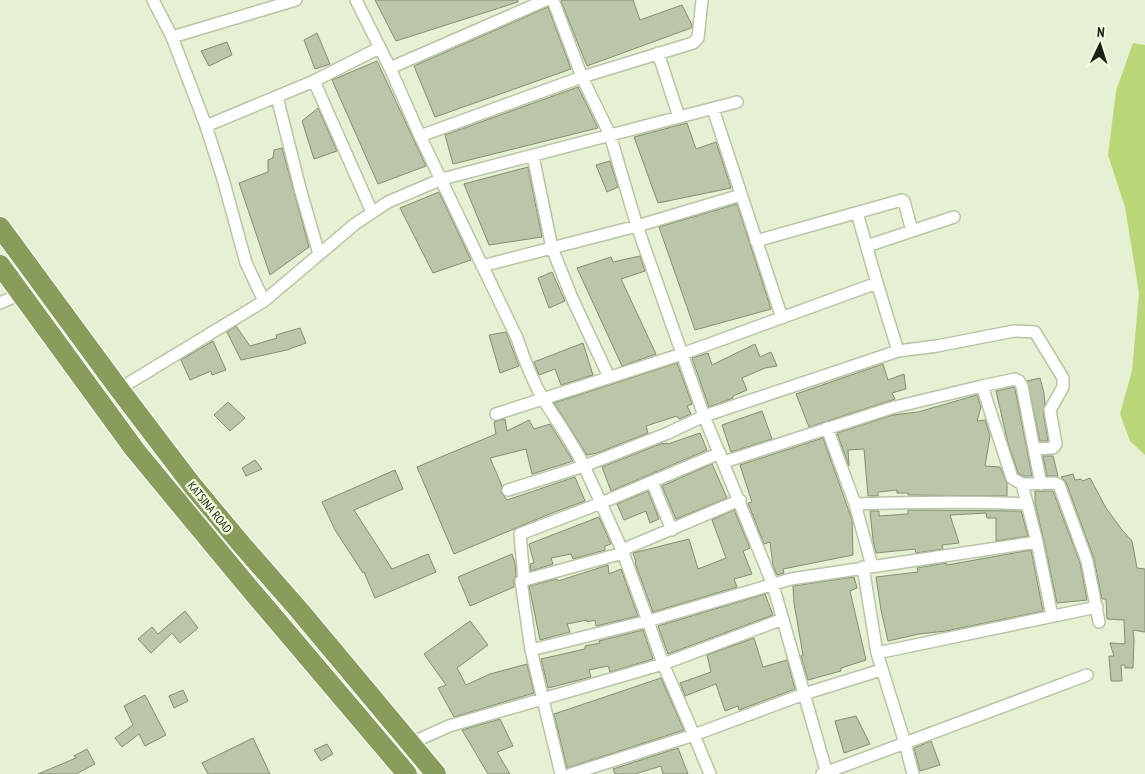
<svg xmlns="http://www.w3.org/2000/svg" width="1145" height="774" viewBox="0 0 1145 774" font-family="'PT Sans Narrow',sans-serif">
<rect width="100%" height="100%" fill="#e6f1d3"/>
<path fill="#b9d779" d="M1133 43 1145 45V455L1130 441 1120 414 1132 371 1139 293 1125 207 1108 155 1116 91Z"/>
<path fill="#bbc6a9" stroke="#838d72" d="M375 0H518V2L396 41Z
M563 0H633L640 20 682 5 692 25 691 28 587 66 561 1Z
M548 7 571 69 435 117 414 66Z
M317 33 330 64 315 69 304 40Z
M227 42 232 55 209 66 201 51Z
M377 61 426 166 378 184 332 80Z
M578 87 598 128 453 164 445 135Z
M318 108 337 151 314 159 302 121Z
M687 123 696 149 716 142 731 188 658 203 634 137Z
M282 148 309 247 270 275 239 183 268 172V160L273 158 274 150Z
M610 161 618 187 607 192 596 165Z
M528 167 542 237 489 245 464 184Z
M439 192 471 260 433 273 400 208Z
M737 204 771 309 695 330 659 227Z
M640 256 645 271 621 279 656 354 622 366 577 268 611 257 613 262Z
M552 272 565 301 549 308 538 278Z
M236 326 250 346 277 338 276 335 300 328 306 343 287 350 241 360 227 332Z
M506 332 519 366 500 373 489 335Z
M213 341 226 370 212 375 211 371 190 380 181 360Z
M583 343 593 375 561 385 555 369 539 375 534 362Z
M755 344 760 357 771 352 777 366 765 368 742 378 747 390 733 396V398L709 407 692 358 708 353 712 365Z
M677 363 692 404 687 406 691 414 679 419 677 416 646 426 648 433 597 453 587 455 554 403Z
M883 364 888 380 904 374 906 389 892 393 895 399 809 427 796 394Z
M1040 378 1044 393 1045 404 1043 411 1048 441H1040L1027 381Z
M1014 387 1015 389 1032 476H1024L1018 473 1008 443 996 391Z
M977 395 981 407 977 421 985 420 990 436 985 466 1000 467 1007 483V496L908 495V493H897V490L878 492V496H868L864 449 848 450 849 466 837 433 893 415 918 412Z
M228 402 245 418 230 431 214 415Z
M762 411 772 439 731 452 722 425Z
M505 419 507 431 529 420 534 429 550 424 573 461 532 474 526 449 490 458 502 486 501 492 503 495 507 500 575 477 585 501 552 513 454 554 417 467 496 434 494 422Z
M700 433 707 450 611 491 602 467 663 443V444L667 443 668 444Z
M823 438 852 520 853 555 783 569 784 573 777 575 773 565 770 542 764 544 748 503 752 502 740 465Z
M1043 456H1053L1058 476H1047Z
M255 460 262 469 246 476 242 468Z
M712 464 727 498 676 519 662 486Z
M395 470 403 489 354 510 392 569 428 554 436 572 375 598 364 572 363 573 335 530 322 502Z
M1073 474 1075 480 1081 479 1083 481 1090 478 1106 508 1122 530 1132 541 1137 568 1145 569V632L1133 630 1134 640 1133 668H1125V665H1121L1122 681H1111L1109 656H1114L1110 643 1125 644 1124 620 1107 619 1106 599H1102L1094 559 1066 482 1061 477Z
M648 491 659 519 650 523 646 511 624 520 617 504Z
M1035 491H1053L1080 563 1087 600 1057 603 1044 541 1035 503Z
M734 510 750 548 743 551 752 574 734 579 737 587 653 612 635 563 636 562 633 553 689 539 698 569 726 558 712 520Z
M908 510 1021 511 1028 536 996 541V518H987L986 513 950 515 959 543 942 545 943 549 916 553 915 549 876 553 873 540 870 511H879V516L908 514Z
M599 517 611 544 605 546V550L573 559 571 554 551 558 553 564 531 571 530 564 534 563 529 544Z
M1031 550 1043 611 946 631 919 634 888 641 881 610 876 577 918 572 917 568 946 563 947 565Z
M512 554 515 563 516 575 514 580V587L470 606 458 577Z
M608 565 609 574 621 569 638 616 596 626 595 620 587 622V620L567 624 570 632 540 640 529 586 557 579 558 581Z
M854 577 857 588 850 591 866 660 841 668V671L808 680 801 656 803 655 794 603 793 586Z
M765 594 773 615 668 654 658 626Z
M185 611 198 628 180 643 172 633 151 653 138 639 152 627 158 634Z
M470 621 488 645 457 668 466 685 490 674 527 664 534 693 454 717 438 688 446 685 424 654Z
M643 630 653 659 610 672 608 666 589 670 591 677 548 688 541 659 585 649V646L600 643 599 641Z
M754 638 763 667 787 660 795 689 739 710 738 706 725 711 716 684 685 696 680 683 711 672 707 655Z
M661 678 684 730 567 768 554 714Z
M183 690 188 701 174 708 169 696Z
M145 695 166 735 145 746 139 734 122 747 115 738 133 725 124 706Z
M856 716 870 744 844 753 835 721Z
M500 719 513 746 497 752 510 774H488L462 730Z
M253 738 270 774H208L202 763Z
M931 741 940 765 920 771 914 748Z
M327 744 333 754 321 761 314 750Z
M678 748 688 774H663L661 766 635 774H615L613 769Z
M87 749 95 764 76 774H38L76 758 74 756Z"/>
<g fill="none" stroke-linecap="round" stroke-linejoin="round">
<g stroke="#b9c4a7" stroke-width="14">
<path id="street" d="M153 0 172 37 206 126 223 179 246 263 264 301
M356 0 390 68 420 136 517 338C524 359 532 380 543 399 557 421 572 442 584 466L668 433 704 416 898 351 937 346 1014 331 1035 332 1063 378V387L1050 410 1056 444 1053 448 1034 449 1041 484
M553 0 582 77 610 135 637 226 704 416 773 585 827 774
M172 37 296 0
M658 53 679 117
M390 68 546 0
M314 81 372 212
M277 97 301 192 319 254
M713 109 782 318
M206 126 314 81 379 48
M420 136 582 77 693 43 698 38 702 0
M533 156 552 248 572 298 609 377
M857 213 877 283 898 351
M756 241 902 200 904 201 912 231
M867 246 954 217
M482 266 637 226 741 195
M0 303 20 294
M119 389 264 301 355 224 388 202 442 179 737 102
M496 414 682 354 877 283
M827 428 855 504 872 566
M724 462 891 408 982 386
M652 482 672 530
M1022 484 1012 478 982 386 1015 379 1019 381 1022 386 1034 449
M508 490 584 466 601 503 720 453
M855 504C912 502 970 501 1027 504
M1037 542 1052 616
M622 550 740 500
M863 567 877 653 905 743 913 774
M521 581 623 553
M531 650 521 581 524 579 520 534 601 503 622 550 648 621 531 650 561 774
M877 653 1097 607
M409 744 449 726 663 664 783 619
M571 774 694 735 663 664 648 621 791 579 1037 542 1022 484 1055 483 1059 485 1087 561 1099 622
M710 774 694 735 804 694 881 670
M822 774 1087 675"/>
</g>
<g stroke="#fff" stroke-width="22">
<path id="highway" d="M0 227 119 389 192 485 242 545 299 610 436 774
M0 265 135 450 245 583 407 774"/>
</g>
<use href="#street" stroke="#fff" stroke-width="11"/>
<use href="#highway" stroke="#889d5b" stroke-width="20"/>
</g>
<g text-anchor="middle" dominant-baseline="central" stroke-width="4.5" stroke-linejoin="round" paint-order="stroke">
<g font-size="12" fill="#1c2015" stroke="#f3fee0">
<text transform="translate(210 507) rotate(51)">KATSINA ROAD</text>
</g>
</g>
<g transform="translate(1100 45) rotate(4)" stroke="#f3fee0" stroke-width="4" paint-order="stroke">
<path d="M0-4L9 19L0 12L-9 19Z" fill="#1c2015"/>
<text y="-8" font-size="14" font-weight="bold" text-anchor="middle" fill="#1c2015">N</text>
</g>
</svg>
